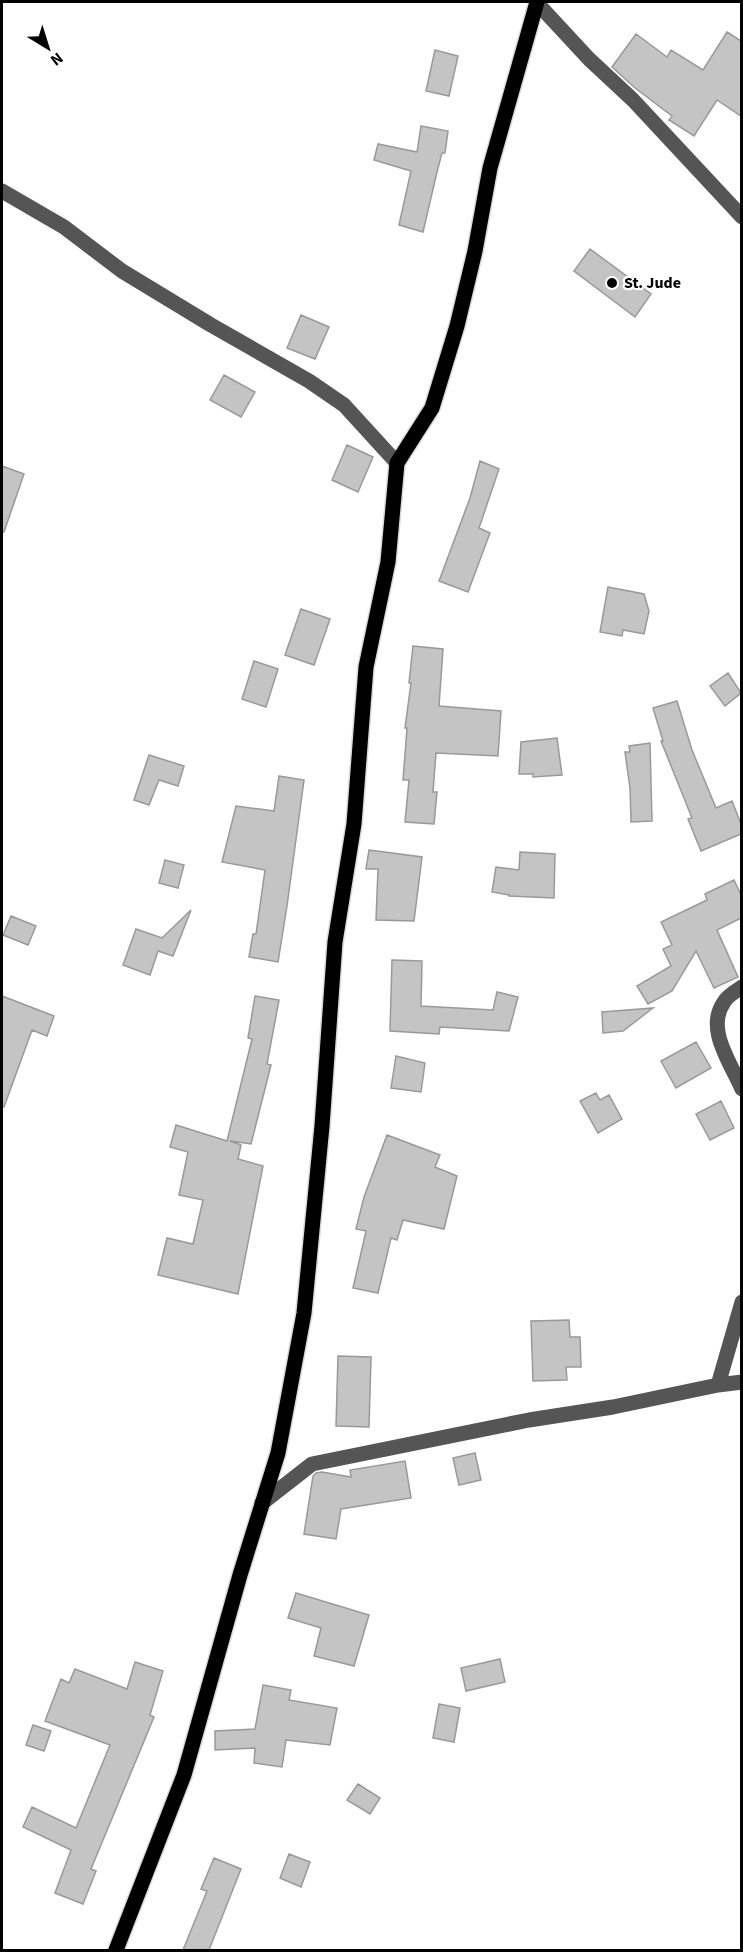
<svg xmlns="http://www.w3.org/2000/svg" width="743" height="1952" viewBox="0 0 743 1952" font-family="'Source Sans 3',sans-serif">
<rect width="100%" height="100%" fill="#fff"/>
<path fill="#c4c4c4" stroke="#999" stroke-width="1.5" d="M727 32 741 41V116L717 100 694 136 669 120 672 116 635 88 612 67 636 34 667 57 671 50 703 70Z
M435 50 458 56 449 96 426 91Z
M421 126 448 131 445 153H442L437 172 423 232 399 225 411 171 374 160 378 144 417 152Z
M590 249 651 294 635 317 574 271Z
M301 315 329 327 315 359 287 348Z
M224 375 255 392 241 417 210 400Z
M347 445 373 457 358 492 332 480Z
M480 461 499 469 479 528 490 533 468 592 439 581 470 498Z
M2 466 24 474 4 532H2Z
M608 587 644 594 649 611 644 634 623 630 622 636 600 632Z
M301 609 330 619 314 665 285 655Z
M413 646 443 649 439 706 501 711 498 756 436 753 433 792H437L434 824 405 822 409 780H403L407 728H405L411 683H409Z
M254 661 278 669 266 707 242 699Z
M728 673 741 693 725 706 710 686Z
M677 701 692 750 716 808 732 801 741 824V834L701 851 688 819 692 818 661 741H663L653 708Z
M557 738 562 775 533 777V774H519L521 742Z
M650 743 652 821 631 822 630 788 625 752H630L629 746Z
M149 755 184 766 178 786 159 780 149 805 134 800Z
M279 776 304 780 287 906 278 962 249 957 253 934H256L265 870 222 862 236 806 274 811Z
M369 850 422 857 414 921 376 920 378 869H366Z
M520 852 555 854 554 898 509 896V895L492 892 496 867 519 870Z
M165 860 184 865 178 888 159 883Z
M734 880 741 895V918L717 930 738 977 714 988 696 951 672 991 648 1004 637 986 671 966 663 949 672 945 661 922 707 900 705 894Z
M191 910 173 956 158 951 150 975 123 965 136 929 162 938Z
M11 916 36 926 28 945 3 935Z
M392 960 422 961 421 1006 493 1010 497 992 518 997 509 1031 440 1027 439 1034 390 1031Z
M2 996 54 1016 47 1036 32 1030 4 1107H2Z
M255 996 279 1000 267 1064 271 1065 251 1144 230 1141 241 1145 238 1159 263 1166 238 1294 158 1275 167 1238 193 1244 203 1200 179 1195 188 1152 170 1147 176 1125 227 1141 252 1039 248 1038Z
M653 1008 623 1031 603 1033 602 1012Z
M696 1042 711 1068 676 1088 661 1061Z
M396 1056 425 1063 421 1092 391 1088Z
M596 1093 600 1100 609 1095 622 1119 598 1133 580 1101Z
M721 1101 734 1128 710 1140 696 1114Z
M387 1135 440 1155 435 1167 457 1176 444 1229 403 1220 397 1240 391 1238 378 1293 353 1288 366 1231 356 1229 364 1197Z
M569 1320 570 1337H580L581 1367H566L567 1380 533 1381 531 1321Z
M338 1356 371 1357 369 1427 336 1426Z
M475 1453 481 1480 459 1485 453 1458Z
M405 1461 411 1498 341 1509 336 1539 304 1534 313 1476 316 1473 322 1472 351 1477 350 1470Z
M296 1593 369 1615 354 1666 314 1656 321 1628 288 1618Z
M500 1659 505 1682 466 1691 461 1668Z
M135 1662 163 1671 150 1715 154 1717 91 1869 96 1871 83 1904 55 1893 71 1850 23 1827 32 1807 76 1828 110 1745 45 1721 61 1679 69 1683 75 1669 127 1689Z
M263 1685 291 1690 289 1700 337 1708 330 1745 286 1740 282 1767 254 1763 255 1748 215 1750V1731L255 1729Z
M439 1704 460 1708 454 1742 433 1738Z
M33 1725 51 1731 44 1751 26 1745Z
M358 1784 380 1798 370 1814 347 1800Z
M289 1854 310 1862 301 1887 280 1878Z
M214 1858 241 1869 209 1950H183L207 1891 201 1889Z"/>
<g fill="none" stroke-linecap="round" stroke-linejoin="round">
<g stroke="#dbdbdb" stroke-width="18">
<path id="major" d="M116 1950 184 1775 240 1575 278 1453 304 1313 322 1126 335 942 354 824 366 667 388 562 397 463 432 408 457 326 475 251 490 168 537 2"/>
</g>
<path stroke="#555" stroke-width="15" d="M537 3 589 59 633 100 742 217
M2 191 64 227 122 271 211 325 309 381 344 405 397 463
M742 987C736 991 727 996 724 1002 705 1029 731 1063 742 1089
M718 1385 742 1302
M262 1503 312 1464 529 1420 613 1407 718 1385 742 1382"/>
<use href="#major" stroke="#000" stroke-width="15"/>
</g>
<circle fill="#000" stroke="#fff" stroke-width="2" cx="612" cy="283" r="6"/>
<g text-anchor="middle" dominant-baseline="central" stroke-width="4.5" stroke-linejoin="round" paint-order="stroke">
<g font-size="16" font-weight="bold" fill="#000" stroke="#fff" text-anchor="start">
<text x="624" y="283">St. Jude</text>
</g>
</g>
<rect width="743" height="1952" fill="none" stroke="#000000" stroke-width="6"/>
<g transform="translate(48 48) rotate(142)" stroke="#ffffff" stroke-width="4.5" paint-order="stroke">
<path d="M0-4.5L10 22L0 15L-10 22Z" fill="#000000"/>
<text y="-9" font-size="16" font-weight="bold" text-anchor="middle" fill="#000000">N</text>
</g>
</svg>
